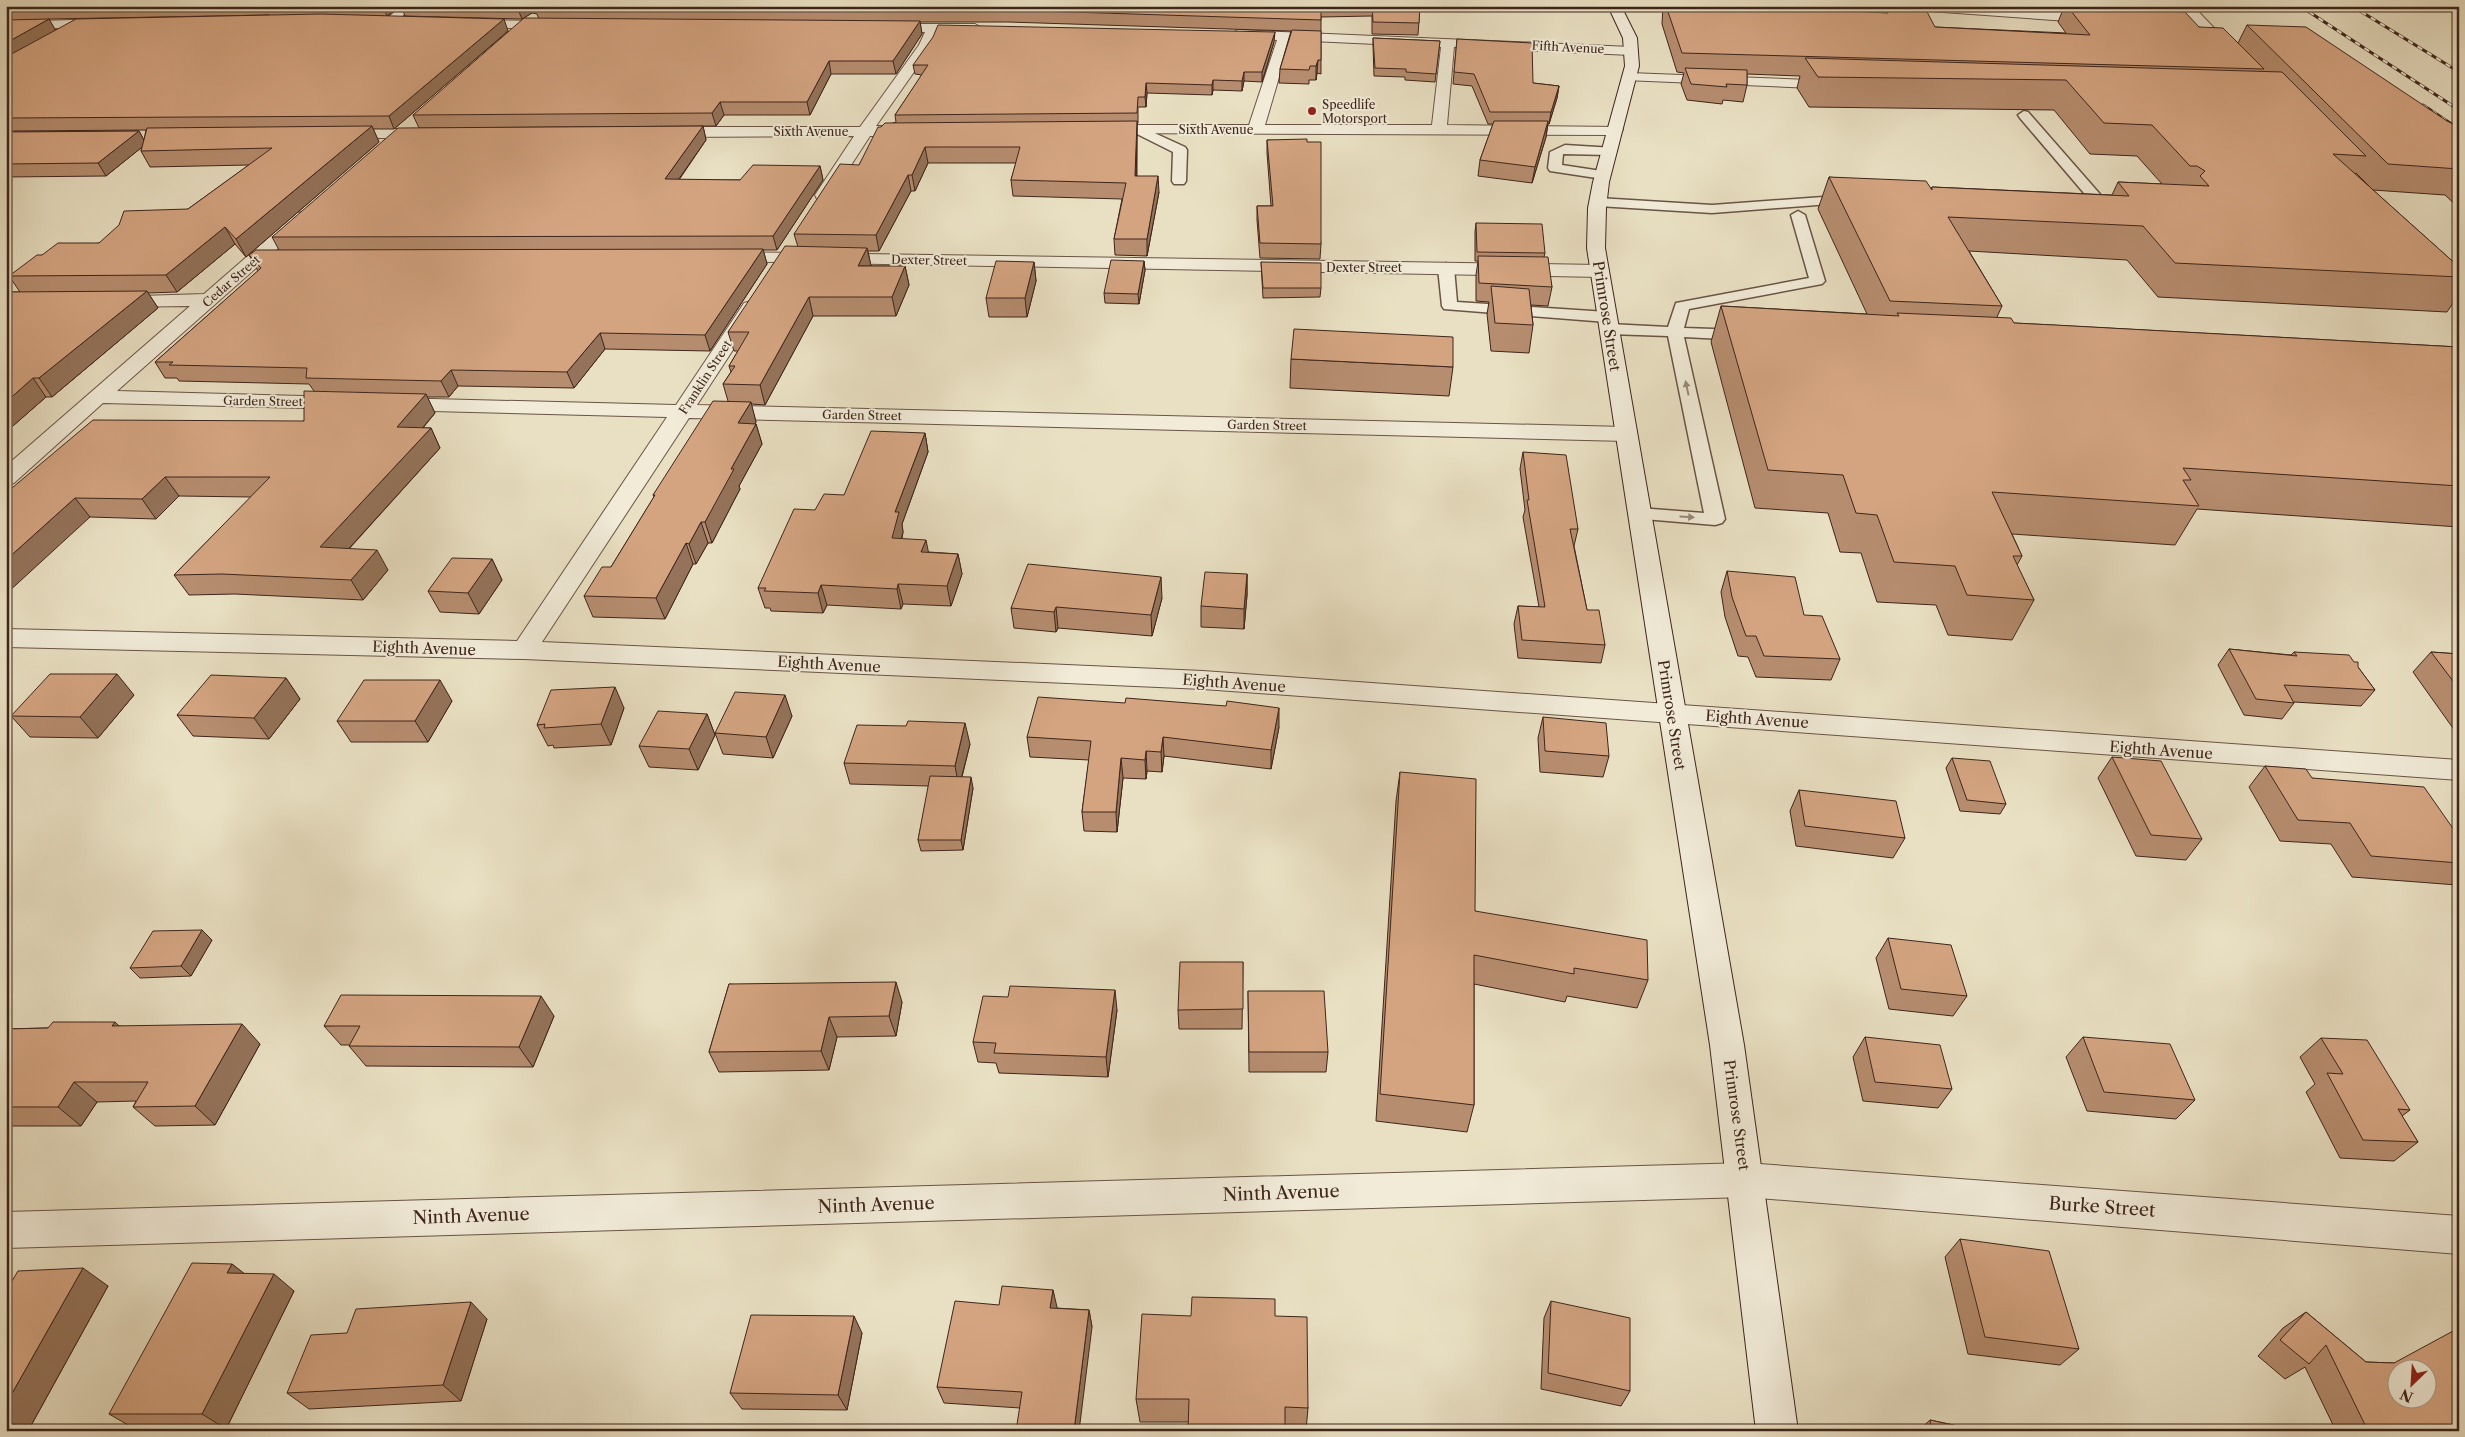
<svg xmlns="http://www.w3.org/2000/svg" width="2465" height="1437" viewBox="0 0 2465 1437" font-family="'Libre Caslon Text',serif">
<rect width="100%" height="100%" fill="#e9e0c3"/>
<filter id="stains"><feTurbulence type="fractalNoise" baseFrequency=".004" numOctaves="4"/><feColorMatrix values="0 0 0 0 .2 0 0 0 0 .09 0 0 0 0 .02 0 0 0 .5 -.17"/></filter>
<radialGradient id="worn" r=".72"><stop offset=".6" stop-color="#630" stop-opacity="0"/><stop offset="1" stop-color="#630" stop-opacity=".3"/></radialGradient>
<g fill="none" stroke-linecap="round" stroke-linejoin="round">
<g stroke="#695445" stroke-width="3">
<path id="service" d="M403 6H415L392 24H384V20Z
M2034 6H2052L2092 17 2093 19 2088 22Z
M2453 6H2459V14L2454 13Z
M2024 111 2028 112 2105 200 2107 203 2105 206H2095L2020 118 2018 115Z
M1137 125 1185 147 1187 150 1186 181 1184 184H1174L1172 181 1173 152 1133 132 1131 129 1133 126Z
M1565 145 1614 148 1616 151 1609 155 1563 154 1562 165 1608 172 1610 175 1608 178 1603 179 1550 171 1548 168 1550 152Z
M1851 195 1858 199 1856 202 1712 213 1598 206 1591 202 1598 198 1712 205Z
M1798 211 1805 215 1825 281 1822 284 1689 309 1684 328 1742 330 1750 335 1742 340 1684 337 1725 519 1722 523 1715 525 1632 518 1629 514 1632 510 1639 508 1704 513 1668 336 1609 334 1601 329 1609 324 1668 327 1676 303 1809 278 1791 215Z
M1446 263 1454 268 1457 302 1607 312 1615 317 1607 322 1444 309 1442 306 1438 268Z"/>
</g>
<g stroke="#695445" stroke-width="2">
<path id="minor" d="M1909 6H1973L2096 15 2103 19 2096 23 1915 10Z
M2179 6H2193L2236 51 2238 54 2236 57H2226Z
M105 19 110 20 112 23 110 26 6 30V22Z
M468 20 555 21 562 25 555 29 463 27 461 24 463 21Z
M885 24H975L982 28 975 32H938L933 45 876 126H914L922 131 914 136H870L829 199H817L815 195 854 136 667 137 659 132 667 127H860L919 45 925 32 880 31 878 28Z
M1238 30 1631 47 1638 51 1631 55 1454 47 1447 125 1620 127 1623 130 1615 135 1094 133 1091 130 1099 125H1249L1277 40 1233 37 1231 34ZM1290 40 1441 47 1432 125H1265Z
M1629 73 1836 81 1843 85 1836 89 1624 80 1622 77Z
M339 129H429L437 134 429 139 333 137 331 134Z
M303 212 309 213 312 217 309 221 117 391 343 397 350 399 354 403 350 407 343 409 103 403 14 483 6 485V466L190 306 115 307 108 305 105 301 108 297 204 294 297 213Z
M727 252 1600 265 1607 267 1609 271 1607 275 1600 277 721 261 718 257 721 253Z
M751 301 758 303 761 307 697 405 1626 427 1634 429 1637 434 1634 439 1626 441 689 418 542 642 1203 671 2459 760V780L1203 689 524 659 6 647V629L517 641 667 417 393 410 386 408 382 404 386 400 393 398 676 405 744 303Z
M1746 1163 2459 1216V1254L1746 1197 6 1248V1212Z"/>
</g>
<g stroke="#3e251b" stroke-width="2">
<path id="secondary" d="M1608 6H1621L1637 38 1639 66 1609 182 1606 208 1605 248 1744 1045 1798 1431H1756L1710 1045 1587 248 1588 208 1593 182 1625 66 1623 38Z"/>
</g>
<use href="#service" fill="#f1ebd8" fill-rule="evenodd"/>
<use href="#minor" fill="#f1ebd8" fill-rule="evenodd"/>
<use href="#secondary" fill="#f1ebd8" fill-rule="evenodd"/>
<g stroke="#3e251b" stroke-width="3">
<path id="rail" d="M2300 6 2459 110
M2352 6 2459 72
M2423 105 2459 129"/>
</g>
<use href="#rail" stroke="#f1ebd8" stroke-width="2" stroke-dasharray="5.5" stroke-linecap="butt"/>
</g>
<path fill="#b68d6f" stroke="#3e251b" fill-rule="evenodd" d="M6 6H400L387 16 508 31 394 129H373L379 142 246 257 235 244 177 292 148 293 158 308 52 397H46L6 432V292H20L9 276 42 255 99 243 188 209 249 165 150 167 141 151 142 147 106 176 6 177V132L139 131 144 140 146 130 6 131ZM269 15 55 30 49 19Z
M401 6H1420L1418 35 1372 34V16L1321 17V74L1317 73 1316 80H1309V84L1279 83 1280 69 1291 31 1008 22H920L922 34 896 74H831L810 115H724L716 126 419 128 413 115 539 19 537 14 532 13 522 19 405 16Z
M1663 6H1809L1811 9 1883 13 1885 6H1895L1935 27 2066 33 2058 22 2064 7 2060 6H2170L2168 11 2199 27 2238 43 2247 25 2459 127V208L2445 195 2373 190 2459 267V294L2447 312 2158 297 2127 260 1969 251 2002 306 1997 317 2014 323 2459 347V527L2197 509 2175 545 2012 534 2022 556 2017 565 2034 600 2012 640 1948 635 1936 605 1877 602 1861 553 1840 552 1828 513 1755 508 1711 342 1721 306 1867 314 1818 209 1829 177 1931 189 1932 187 2112 195 2118 182 2162 184 2137 156 2090 154 2054 110 1809 107 1797 88 1800 76 1747 74V85L1743 102 1723 100 1722 104 1687 100 1681 84 1684 73 1677 72 1662 24ZM2356 173 2371 188 2355 174Z
M1373 38 1440 41 1435 82 1405 80V77L1374 76 1373 46Z
M1457 39 1533 83 1559 86 1557 98 1549 124H1548L1546 137 1532 183 1478 176 1480 160 1493 124H1488L1472 86 1453 84Z
M1274 42 1262 82 1244 81 1242 91 1213 90 1212 95 1147 93 1146 107H1138V123H1137V176L1159 192 1147 256 1115 255 1114 239 1122 199 1013 196 1011 180 1016 163H928L915 191H911L879 251H868L871 266H905L909 285 896 316H813L765 405 751 404 756 422 755 424H756L762 444 739 486 740 489 712 543H708L696 564H693L665 619 593 617 584 596 611 567 654 497 653 495 728 401 723 384 731 372 729 366 738 351H734L728 332 798 247 794 234 859 165 881 127 896 122 895 115 922 75 915 74 913 65Z
M703 126 706 140 679 180H740L820 166 823 180 777 250H763L767 264 710 351 605 349 574 388 458 386 449 397H427L435 413 423 428H431L440 448 349 549 388 570 363 600 235 594 189 595 174 575 251 497 179 496 156 519 90 517 6 493 304 421 314 391 309 384 179 381 177 378H165L155 362 258 271 249 255 279 250 272 237Z
M1267 140 1307 142 1321 244 1320 259 1260 258 1257 220V206H1271L1267 153Z
M1476 223 1545 253 1544 257 1552 287 1548 306 1531 305 1533 325 1529 353 1491 351 1487 314 1489 302 1476 301V275L1478 261H1475V232Z
M1144 261 1145 270 1139 304 1105 303 1104 293Z
M1034 262 1036 281 1027 317H989L986 298Z
M1261 262 1321 288 1320 297 1263 298Z
M1291 359 1453 367 1449 396 1290 388Z
M925 433 928 452 902 524 903 532 902 539 929 552 958 554 962 574 951 606 903 604 901 609 827 605 823 613 771 611 770 608H765L758 588 815 510 844 495Z
M1523 452 1578 529 1574 546 1587 610 1605 645 1601 663 1518 658 1514 624 1518 606 1539 607 1523 517 1525 510 1520 469Z
M492 559 502 580 479 614 440 612 428 591Z
M1727 571 1804 615 1840 659 1831 680 1756 677 1748 657 1738 656 1725 617 1721 592Z
M1247 574V595L1244 629 1201 627V606Z
M1162 598 1152 636 1058 628 1056 632 1014 628 1011 608Z
M2229 649 2291 655 2294 652 2358 667 2375 690 2361 706 2294 702V703L2282 719 2244 715 2218 665Z
M2431 652 2459 654V731H2455L2413 672Z
M286 678 300 699 269 739 193 736 177 715Z
M134 695 98 738 30 737 11 716Z
M452 701 428 742H351L337 721Z
M624 708 611 745 554 748 553 745 548 746 537 725Z
M707 714 715 735 698 770 649 767 639 746Z
M792 716 773 758 723 754 715 733Z
M1543 717 1609 756 1603 777 1540 772 1538 738Z
M1279 727 1271 769 1164 756 1162 772 1147 771 1146 779 1123 778 1117 832 1084 831 1082 812 1089 760 1030 757 1027 737Z
M970 744 962 777 973 788 963 850 921 851 918 840 929 786 850 784 844 763Z
M2112 757 2202 839 2186 860 2136 856 2098 778Z
M1952 758 2006 804 2000 814 1960 811 1946 768Z
M2265 766 2312 778 2459 837V883L2457 885 2352 877 2331 844 2280 841 2249 787Z
M1400 772 1475 911 1648 980 1637 1008 1567 996 1565 1002 1474 984V1105L1467 1132 1376 1121 1396 801Z
M1799 790 1905 838 1893 858 1796 846 1790 811Z
M202 930 212 940 191 976 140 978 130 968Z
M1888 938 1967 996 1953 1016 1889 1009 1876 958Z
M1243 962 1242 1029H1179L1178 1010Z
M729 984 902 1002 896 1036 837 1037 829 1070 719 1072 709 1052Z
M1248 991 1328 1052 1326 1072H1249Z
M1117 1010 1108 1077 999 1073 996 1063 978 1062 973 1042Z
M554 1016 533 1067 366 1066 349 1046 350 1045H341L324 1026Z
M120 1026 260 1044 215 1125 155 1126 133 1107 136 1101 97 1102 81 1126H6V1029Z
M1865 1037 1952 1089 1938 1108 1863 1101 1853 1057Z
M2083 1037 2195 1100 2176 1119 2087 1111 2066 1057Z
M2321 1038 2410 1110 2402 1116 2418 1142 2394 1161 2340 1158 2306 1092 2315 1084 2300 1057Z
M1960 1239 2079 1349 2060 1365 1968 1354 1945 1257Z
M232 1264 244 1274 294 1291 226 1429H135L109 1414Z
M108 1286 28 1431H6V1291Z
M1053 1290 1056 1308 1089 1310 1092 1327 1020 1408 944 1403 937 1387 999 1305Z
M1551 1301 1630 1391 1621 1406 1541 1389 1544 1318Z
M2306 1312 2366 1362 2394 1363 2459 1431H2336L2305 1367 2285 1379 2258 1356 2283 1328Z
M1191 1316H1275L1308 1408 1306 1430H1285L1189 1422H1140L1136 1399Z
M487 1319 461 1401 309 1409 287 1393Z
M862 1333 847 1410 742 1409 730 1393Z
M1930 1420 1981 1431H1918Z"/>
<path fill="#94735a" stroke="#3e251b" d="M383 6H400L387 16Z
M520 6H530L532 13 522 19 517 7Z
M49 19 56 31 6 60V43Z
M504 19 508 31 394 129 389 116Z
M920 21 922 34 896 74 893 61Z
M1275 32 1274 42 1262 82V72Z
M1318 60 1317 73 1316 80V66Z
M829 61 831 74 810 115 807 102Z
M1244 72V81L1242 91V81Z
M1213 80V90L1212 95V85Z
M1146 83 1147 93 1146 107 1145 97Z
M1559 86 1557 98 1549 124 1551 112Z
M720 102 724 115 716 126 712 113Z
M1137 121V136L1136 192 1135 176Z
M1548 121 1546 137 1532 183 1535 167Z
M372 126 379 142 246 257 236 239Z
M703 126 706 140 669 193 665 179Z
M139 131 146 144 106 176 98 163Z
M925 147 928 163 915 191 912 175Z
M820 166 823 180 777 250 773 236Z
M908 175 911 191 879 251 876 235Z
M1158 176 1159 192 1147 256V239Z
M225 227 235 244 177 292 166 275Z
M867 248 871 266H858Z
M763 249 767 264 710 351 705 335Z
M1144 261 1145 270 1139 304 1138 294Z
M1034 262 1036 281 1027 317 1025 298Z
M905 266 909 285 896 316 892 297Z
M147 291 158 308 52 397 39 378Z
M809 297 813 316 765 405 760 385Z
M600 333 605 349 574 388 567 372Z
M451 370 458 386 449 397 441 381Z
M33 378 46 397 6 432V402Z
M426 394 435 413 407 446 397 427Z
M751 402 756 422 744 444 738 423Z
M756 424 762 444 739 486 740 489 712 543 705 522 731 469Z
M431 428 440 448 332 567 320 547Z
M925 433 928 452 902 524 903 532 896 558 892 538 895 512Z
M165 477 179 496 156 519 142 499Z
M75 498 90 517 6 594V560Z
M701 522 708 543 696 564 689 544Z
M926 540 930 560 921 552Z
M686 543 693 564 665 619 656 598Z
M377 550 388 570 363 600 351 580Z
M958 554 962 574 951 606 947 586Z
M492 559 502 580 479 614 468 593Z
M1247 574V595L1244 629V609Z
M1161 577 1162 598 1152 636 1151 615Z
M898 584 903 604 901 609 897 589Z
M821 585 827 605 823 613 818 593Z
M1056 607 1058 628 1056 632 1054 612Z
M117 674 134 695 98 738 80 717Z
M286 678 300 699 269 739 254 718Z
M440 680 452 701 428 742 415 721Z
M615 687 624 708 611 745 601 724Z
M785 695 792 716 773 758 766 737Z
M1279 708V727L1271 769V750Z
M707 714 715 735 698 770 689 749Z
M965 723 970 744 959 787 955 766Z
M1163 737 1164 756 1162 772 1161 752Z
M1146 751 1147 771 1146 779 1145 760Z
M1121 758 1123 778 1117 832 1116 812Z
M971 777 973 788 963 850 961 840Z
M202 930 212 940 191 976 181 966Z
M896 982 902 1002 896 1036 889 1016Z
M1115 990 1117 1010 1108 1077 1106 1057Z
M541 996 554 1016 533 1067 519 1047Z
M829 1017 837 1037 829 1070 821 1051Z
M115 1022 136 1042 112 1026Z
M242 1024 260 1044 215 1125 195 1106Z
M74 1082 97 1102 81 1126 58 1107Z
M232 1264 254 1281 227 1273Z
M83 1268 108 1286 28 1431H26L6 1420V1404Z
M274 1274 294 1291 226 1429 202 1414Z
M1053 1290 1057 1307 1054 1325 1050 1308Z
M471 1302 487 1319 461 1401 443 1385Z
M1089 1310 1092 1327 1079 1431H1074Z
M854 1316 862 1333 847 1410 838 1395Z"/>
<path fill="#d4a481" stroke="#3e251b" fill-rule="evenodd" d="M6 6H120L6 8Z
M469 6H520L517 7Z
M535 6H1321V20L1007 10 535 8Z
M1372 6H1420L1419 23 1373 22Z
M1666 6H1809L1811 9 1888 13 1885 6 1925 8 1935 27 2090 35 2067 6H2099L2185 12 2199 27 2223 28 2264 69 1682 53Z
M321 14 504 19 389 116 6 118V57L76 19Z
M524 18 920 21 893 61H829L807 102H720L712 113 413 115Z
M49 19 6 43V20Z
M938 25 1275 32 1262 72H1244L1242 81 1213 80 1212 85 1146 83 1145 97H1138L1137 113 895 115 928 65H913L933 37Z
M2247 25 2306 27 2447 121 2459 127V169L2388 164Z
M1292 30 1321 31V60H1318L1316 66H1310L1309 70 1280 69Z
M1373 38 1440 41 1436 74 1406 72V69L1375 68Z
M1457 39 1532 43 1533 83 1559 86 1551 112H1490L1474 74 1454 72Z
M1805 58 2282 72 2366 156 2333 154 2459 267V277L2175 263 2143 226 1948 217 2002 306 1890 301 1829 177 1926 181 1932 190V187L2129 196 2118 182 2209 186 2200 176 2205 171 2197 166H2190L2152 125 2104 123 2066 80 1818 77Z
M1685 68 1747 70V85L1726 84 1727 87 1691 84Z
M1137 121 1135 176H1158L1147 239H1114L1126 183 1011 180 1020 147H925L912 175H908L876 235 794 234 840 164 859 165 878 127H881L885 123Z
M1494 121H1548L1535 167 1480 160Z
M372 126 236 239 225 227 166 275 9 276 37 255H42L58 243H99L119 225 124 211 188 209 272 148 141 151 147 128Z
M703 126 665 179 740 180 753 165 820 166 773 236 272 237 398 128Z
M139 131 98 163 6 164V132Z
M1307 139V142H1321V244L1260 243 1257 206H1273L1267 140Z
M1476 223 1542 224 1545 253 1477 252Z
M785 246 867 248 858 266H905L892 297H809L760 385 723 384 735 366H729L749 332H728Z
M763 249 705 335 600 333 567 372 451 370 441 381 306 378 307 368 169 365 173 362H155L261 268 249 255 256 250Z
M1478 256 1548 257 1552 287 1479 283Z
M1111 260 1144 261 1138 294 1104 293Z
M996 261 1034 262 1025 298H986Z
M1261 262 1321 263V288H1263Z
M1491 286 1529 289 1533 325 1495 323Z
M147 291 39 378H33L6 402V338L8 336H6V292Z
M1721 306 1899 316 1897 313 2011 318 2014 323 2055 325 2459 347V486L2183 468 2191 480H2183L2199 506 1992 492 2022 556H2013L2034 600 1967 595 1955 566 1894 562 1877 515 1856 513 1843 475 1768 470Z
M1294 329 1453 337V367L1291 359Z
M304 391 426 394 397 427 431 428 320 547 377 550 351 580 222 574 174 575 270 477H165L142 499 75 498 6 560V493L93 420 304 421Z
M713 401 751 402 738 423 756 424 731 469H734L705 522H701L689 544 686 543 656 598 584 596 602 567H611L655 495H653Z
M871 431 925 433 895 512H899L892 538 926 540 921 552 958 554 947 586 898 584 897 589 821 585 818 593 764 591 766 588H758L794 509 815 510 824 494 844 495Z
M1523 452 1566 455 1578 529H1570L1587 610H1599L1605 645 1522 640 1518 606 1545 607 1527 500H1529Z
M452 558 492 559 468 593 428 591Z
M1028 564 1161 577 1151 615 1056 607 1054 612 1011 608Z
M1727 571 1795 577 1804 615 1822 616 1840 659 1764 656 1756 636H1746L1732 597Z
M1205 572 1247 574 1244 609 1201 606Z
M2229 649 2297 656 2294 652 2349 655 2354 662H2358V667L2375 690 2284 685 2294 703 2256 699Z
M2431 652 2459 654V689Z
M50 674H117L80 717 11 716Z
M211 675 286 678 254 718 177 715Z
M364 680H440L415 721H337Z
M615 687 601 724 544 728 545 724 537 725 551 690Z
M735 692 785 695 766 737 715 733Z
M1038 697 1125 703 1126 698 1226 706 1227 701 1279 708 1271 750 1163 737 1161 752 1146 751 1145 760 1121 758 1116 812H1082L1091 741 1027 737Z
M658 711 707 714 689 749 639 746Z
M1543 717 1606 723 1609 756 1545 751Z
M908 721 965 723 955 766 844 763 857 725 906 726Z
M2112 757 2161 761 2202 839 2151 835Z
M1952 758 1990 761 2006 804 1967 800Z
M2265 766 2306 769 2312 778 2424 787 2459 837V863L2371 856 2350 823 2298 820Z
M1400 772 1476 779 1475 911 1647 940 1648 980 1574 968V974L1474 955V1105L1380 1094Z
M930 776 971 777 961 840H918Z
M1799 790 1896 801 1905 838 1805 826Z
M202 930 181 966 130 968 153 931Z
M1888 938 1951 945 1967 996 1901 989Z
M1180 962H1243V1009L1178 1010Z
M896 982 889 1016 829 1017 821 1051 709 1052 729 984Z
M1010 986 1115 990 1106 1057 994 1053 996 1043 973 1042 983 996 1008 997Z
M1248 991H1324L1328 1052H1249Z
M341 995 541 996 519 1047 349 1046 360 1026H324Z
M53 1022H115L112 1026 242 1024 195 1106 133 1107 148 1082H74L58 1107H6V1029L48 1028Z
M1865 1037 1940 1045 1952 1089 1875 1082Z
M2083 1037 2170 1044 2195 1100 2104 1092Z
M2321 1038 2367 1040 2410 1110 2398 1109 2418 1142 2363 1140 2327 1073 2343 1074Z
M1960 1239 2049 1251 2079 1349 1985 1337Z
M192 1263 232 1264 227 1273 274 1274 202 1414H109Z
M83 1268 6 1404V1291L18 1271Z
M1002 1286 1053 1290 1050 1308 1089 1310 1074 1431H1016L1022 1392 937 1387 955 1301 999 1305Z
M1192 1297 1275 1299V1316L1307 1317 1308 1408 1285 1407V1431H1188L1189 1399H1136L1142 1314 1191 1316Z
M1551 1301 1630 1318V1391L1548 1373Z
M471 1302 443 1385 287 1393 311 1335 347 1333 356 1309Z
M2306 1312 2366 1362 2394 1363 2455 1330 2459 1333V1431H2368L2326 1345 2309 1364 2280 1340ZM2398 1370H2428V1400H2398Z
M751 1315 854 1316 838 1395 730 1393Z
M1930 1420 1981 1431H1932Z"/>
<defs><path id="oneway-solid" d="M-6-.8H1V-3.2L6.5 0L1 3.2V.8H-6Z" transform="scale(1.25)"/></defs>
<g fill="#98887a">
<use href="#oneway-solid" transform="translate(1687 388) rotate(-102)"/>
<use href="#oneway-solid" transform="translate(1687 517) rotate(4)"/>
</g>
<circle fill="#8f2418" stroke="#f1ebd8" stroke-width="2" cx="1312" cy="111" r="5"/>
<g text-anchor="middle" dominant-baseline="central" stroke-width="4" stroke-linejoin="round" paint-order="stroke">
<g font-size="12" fill="#3e251b" stroke="#f1ebd8">
<text transform="translate(1568 47) rotate(3)">Fifth Avenue</text>
<text x="1216" y="129">Sixth Avenue</text>
<text x="811" y="131">Sixth Avenue</text>
<text transform="translate(929 260) rotate(1)">Dexter Street</text>
<text x="1364" y="267">Dexter Street</text>
<text transform="translate(231 281) rotate(-41)">Cedar Street</text>
<text transform="translate(705 377) rotate(-57)">Franklin Street</text>
<text transform="translate(263 401) rotate(1)">Garden Street</text>
<text transform="translate(862 415) rotate(1)">Garden Street</text>
<text transform="translate(1267 425) rotate(1)">Garden Street</text>
</g>
<g font-size="12" fill="#3e251b" stroke="#f1ebd8" text-anchor="start">
<text x="1322" y="104">Speedlife<tspan x="1322" dy="14">Motorsport</tspan></text>
</g>
<g font-size="15" fill="#3e251b" stroke="#f1ebd8">
<text transform="translate(1607 316) rotate(81)">Primrose Street</text>
<text transform="translate(424 648) rotate(2)">Eighth Avenue</text>
<text transform="translate(829 664) rotate(3)">Eighth Avenue</text>
<text transform="translate(1234 683) rotate(4)">Eighth Avenue</text>
<text transform="translate(1672 715) rotate(81)">Primrose Street</text>
<text transform="translate(1757 719) rotate(4)">Eighth Avenue</text>
<text transform="translate(2161 750) rotate(4)">Eighth Avenue</text>
<text transform="translate(1737 1115) rotate(82)">Primrose Street</text>
</g>
<g font-size="18" fill="#3e251b" stroke="#f1ebd8">
<text transform="translate(1281 1193) rotate(-2)">Ninth Avenue</text>
<text transform="translate(876 1205) rotate(-2)">Ninth Avenue</text>
<text transform="translate(2102 1207) rotate(4)">Burke Street</text>
<text transform="translate(471 1216) rotate(-2)">Ninth Avenue</text>
</g>
</g>
<rect width="2465" height="1437" fill="none" stroke="#e9e0c3" stroke-width="25"/>
<rect x="8" y="8" width="2450" height="1422" fill="none" stroke="#3e251b" stroke-width="2.5"/>
<rect x="12" y="12" width="2440" height="1412" fill="none" stroke="#3e251b"/>
<g transform="translate(2412 1384) rotate(205)"><circle r="24" fill="#f1ebd8" stroke="#a99c8c"/>
<path d="M0-4L9 19L0 12L-9 19Z" fill="#8f2418"/>
<text y="-8" font-size="14" font-weight="bold" text-anchor="middle" fill="#3e251b">N</text>
</g>
<rect width="100%" height="100%" filter="url(#stains)"/>
<rect width="100%" height="100%" fill="url(#worn)"/>
</svg>
